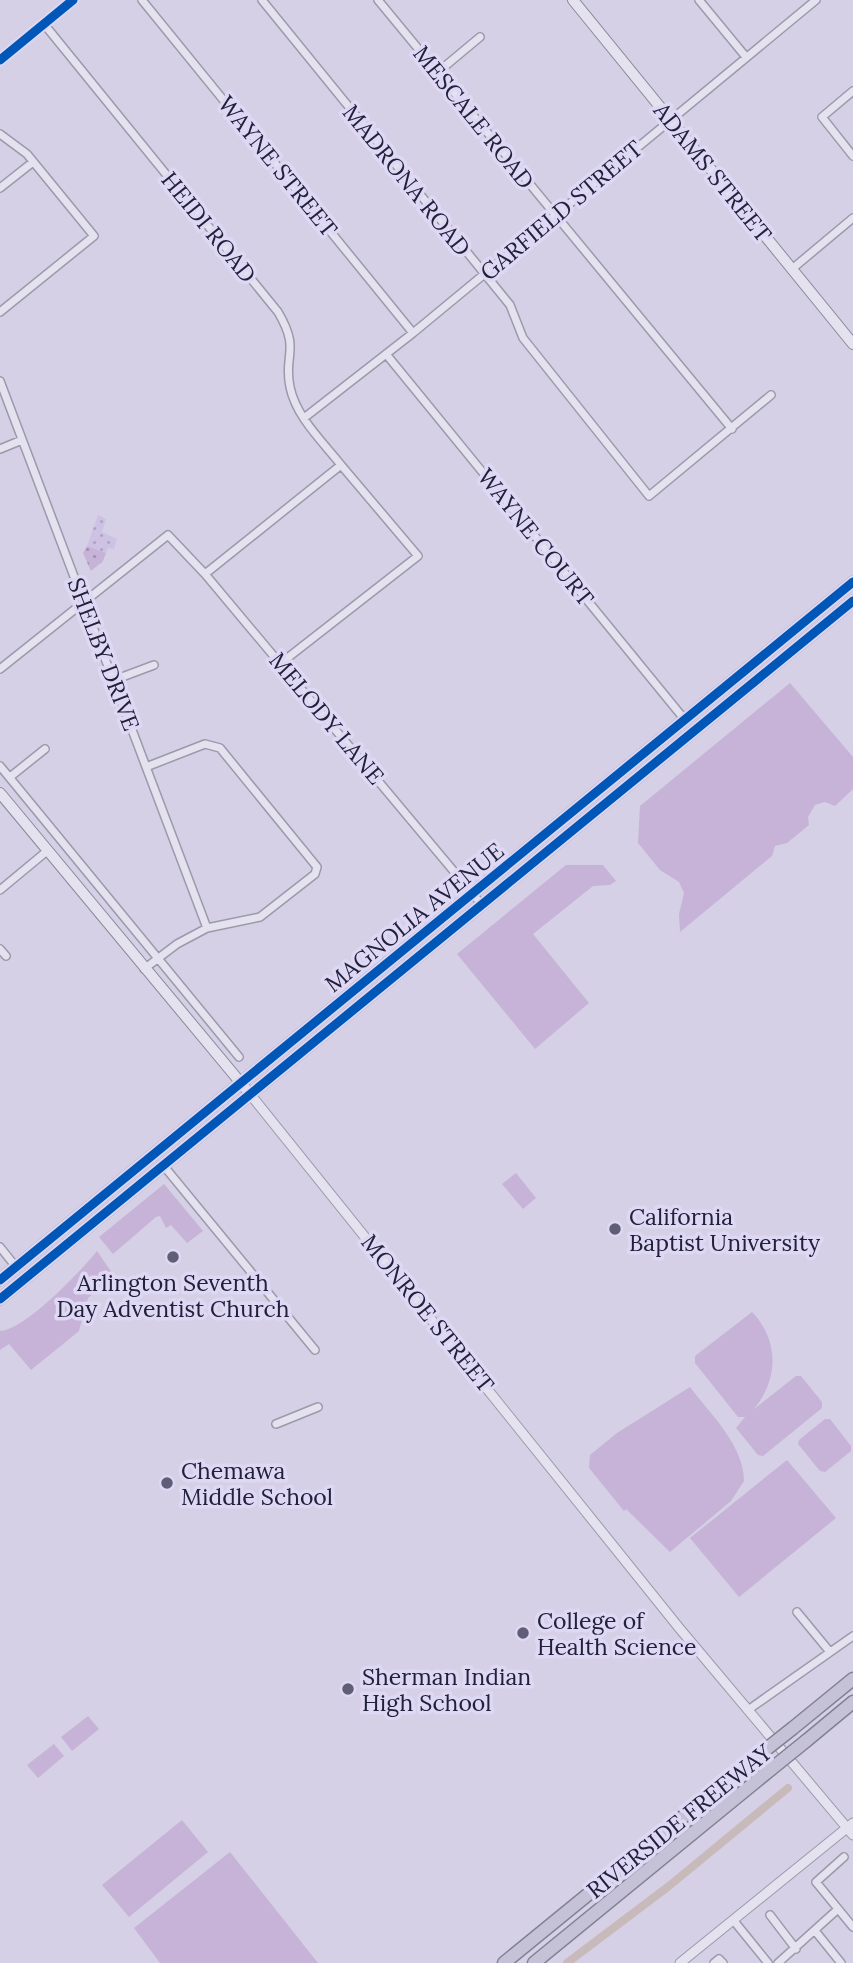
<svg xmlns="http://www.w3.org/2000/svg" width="853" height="1963" viewBox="0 0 853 1963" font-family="Lora,serif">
<defs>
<pattern id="farmland-dots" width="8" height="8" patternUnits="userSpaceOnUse" patternTransform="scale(1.75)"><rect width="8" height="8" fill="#cdc2e4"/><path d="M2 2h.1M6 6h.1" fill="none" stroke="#b0a6c4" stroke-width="1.8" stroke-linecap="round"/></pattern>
<pattern id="garden-dots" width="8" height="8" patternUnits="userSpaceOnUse" patternTransform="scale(1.75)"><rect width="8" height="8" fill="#c6b3d7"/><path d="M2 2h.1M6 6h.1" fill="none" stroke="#a091af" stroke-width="1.8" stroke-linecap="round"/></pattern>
</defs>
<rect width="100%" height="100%" fill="#d5d0e5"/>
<path fill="url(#farmland-dots)" d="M98 515 106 519 102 532 117 539 114 549 108 548 106 553 87 546Z"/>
<path fill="#c6b3d7" d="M790 683 853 757V789L835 806 825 802 815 805 808 817 809 825 787 843 775 846 772 856 680 932 679 914 684 893 679 882 660 870 638 843 640 806Z
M566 865H603L616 881 610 885 593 886 533 934 589 1003 535 1049 457 954Z
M516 1173 536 1198 523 1209 502 1184Z
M164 1184 203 1231 187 1243 171 1225 166 1228 160 1216 156 1217 113 1254 99 1237Z
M97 1251 112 1273 111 1278 88 1298 79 1331 31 1370 9 1344 0 1350V1331C25 1330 81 1271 97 1251Z
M752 1312C780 1341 778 1380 754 1409L796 1376H801L822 1402V1408L763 1456 758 1455 736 1428 745 1417H738L695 1363V1356Z
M690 1387C710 1414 744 1445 744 1481L731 1501 670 1552 626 1509 624 1511 589 1468 590 1455 617 1433Z
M825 1419H830L851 1446V1451L825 1472 820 1471 798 1444 799 1440Z
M787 1460 836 1518 739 1597 690 1538Z
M88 1716 99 1729 72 1751 61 1737Z
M54 1744 64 1756 38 1778 27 1765Z
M182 1820 208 1852 129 1917 102 1885Z
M230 1852 318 1963H160L134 1928Z"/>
<path fill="url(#garden-dots)" d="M87 546 106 553 103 561 91 571 83 553Z"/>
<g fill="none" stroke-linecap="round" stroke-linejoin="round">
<path stroke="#c8b9bb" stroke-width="8" d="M567 1963 669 1886 788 1788"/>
<g stroke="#9c99ab" stroke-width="10">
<path id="minor" d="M142 0 413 333
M262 0 510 305 523 338 649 496 771 395
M378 0 732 429
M699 0 746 57
M44 24 278 312C301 351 283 354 290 387 296 417 323 442 341 465L205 574
M438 72 480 37
M853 91 822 117 853 156
M0 134 27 154 94 236 0 312
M0 188 33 162
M792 269 853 218
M386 354 685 720
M0 381 207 928
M304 418 413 333 816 0
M0 449 22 440
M281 663 418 556 341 465
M0 669 168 535 205 574 482 905
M114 680 154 665
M0 766 239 1057
M10 777 45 749
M0 890 47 851
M0 949 6 956
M144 969 177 944 207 928 260 917 315 874 317 867 220 748 205 744 146 767
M163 1165 315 1350
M0 1247 16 1267
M276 1424 318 1407
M797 1612 830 1652
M748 1710 853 1636
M844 1857 816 1882 853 1927
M770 1915 796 1949
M734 1921 768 1963
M816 1932 841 1963
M714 1963 719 1959 723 1963
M778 1963 838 1909"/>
</g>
<g stroke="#9c99ab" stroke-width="11">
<path id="tertiary" d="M250 1094 680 1629 853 1835
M680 1963 853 1823"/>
</g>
<g stroke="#8b899a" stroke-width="12">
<path id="secondary" d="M573 0 853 344
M0 60 73 0
M0 793 250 1094"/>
</g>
<g stroke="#818090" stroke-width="13">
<path id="primary" d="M0 1280 853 582
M0 1299 853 601"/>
</g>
<g stroke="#818090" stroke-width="15">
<path id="motorway" d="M793 1728 853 1679
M806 1741 853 1702
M504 1963 760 1754
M534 1963 770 1770"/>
</g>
<use href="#minor" stroke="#e4e2ee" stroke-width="7"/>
<use href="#tertiary" stroke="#e4e2ee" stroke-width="9"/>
<use href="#secondary" stroke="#e4e2ee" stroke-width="10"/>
<use href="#primary" stroke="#d8d3e5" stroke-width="10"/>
<use href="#motorway" stroke="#c5c2d8" stroke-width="12"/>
<g stroke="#818090" stroke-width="15" stroke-linecap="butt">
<path id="motorway-bridge" d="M760 1754 793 1728
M770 1770 806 1741"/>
</g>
<use href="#motorway-bridge" stroke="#c5c2d8" stroke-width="12"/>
<g stroke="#ded8f5" stroke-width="13">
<path id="cycleway" d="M0 60 73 0
M0 1280 853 582
M0 1299 853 601"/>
</g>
<use href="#cycleway" stroke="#0057b8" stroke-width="9"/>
</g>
<g fill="#605e76" stroke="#ded8f5" stroke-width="2.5">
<circle cx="615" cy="1229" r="7"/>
<circle cx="173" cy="1257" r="7"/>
<circle cx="167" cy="1483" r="7"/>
<circle cx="523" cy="1633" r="7"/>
<circle cx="348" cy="1689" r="7"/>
</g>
<g text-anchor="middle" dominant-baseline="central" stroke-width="7" stroke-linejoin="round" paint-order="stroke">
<g font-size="23" fill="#21213a" stroke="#ded8f5">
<text transform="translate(474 117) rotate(51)">MESCALE ROAD</text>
<text transform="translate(278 166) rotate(51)">WAYNE STREET</text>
<text transform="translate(713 172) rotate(51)">ADAMS STREET</text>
<text transform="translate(407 180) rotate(51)">MADRONA ROAD</text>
<text transform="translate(561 210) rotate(-40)">GARFIELD STREET</text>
<text transform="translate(209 227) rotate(51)">HEIDI ROAD</text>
<text transform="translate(536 537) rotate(51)">WAYNE COURT</text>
<text transform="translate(104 654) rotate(69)">SHELBY DRIVE</text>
<text transform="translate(327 718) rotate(50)">MELODY LANE</text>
<text transform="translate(414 917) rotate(-39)">MAGNOLIA AVENUE</text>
<text transform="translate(428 1313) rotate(51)">MONROE STREET</text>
<text transform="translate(679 1821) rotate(-39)">RIVERSIDE FREEWAY</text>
</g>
<g font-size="23" fill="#21213a" stroke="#ded8f5" text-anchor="start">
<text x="629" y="1216">California<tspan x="629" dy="26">Baptist University</tspan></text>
<text x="173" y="1282" text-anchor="middle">Arlington Seventh<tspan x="173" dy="26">Day Adventist Church</tspan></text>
<text x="181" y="1470">Chemawa<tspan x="181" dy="26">Middle School</tspan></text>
<text x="537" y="1620">College of<tspan x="537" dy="26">Health Science</tspan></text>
<text x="362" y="1676">Sherman Indian<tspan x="362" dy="26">High School</tspan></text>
</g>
</g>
</svg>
